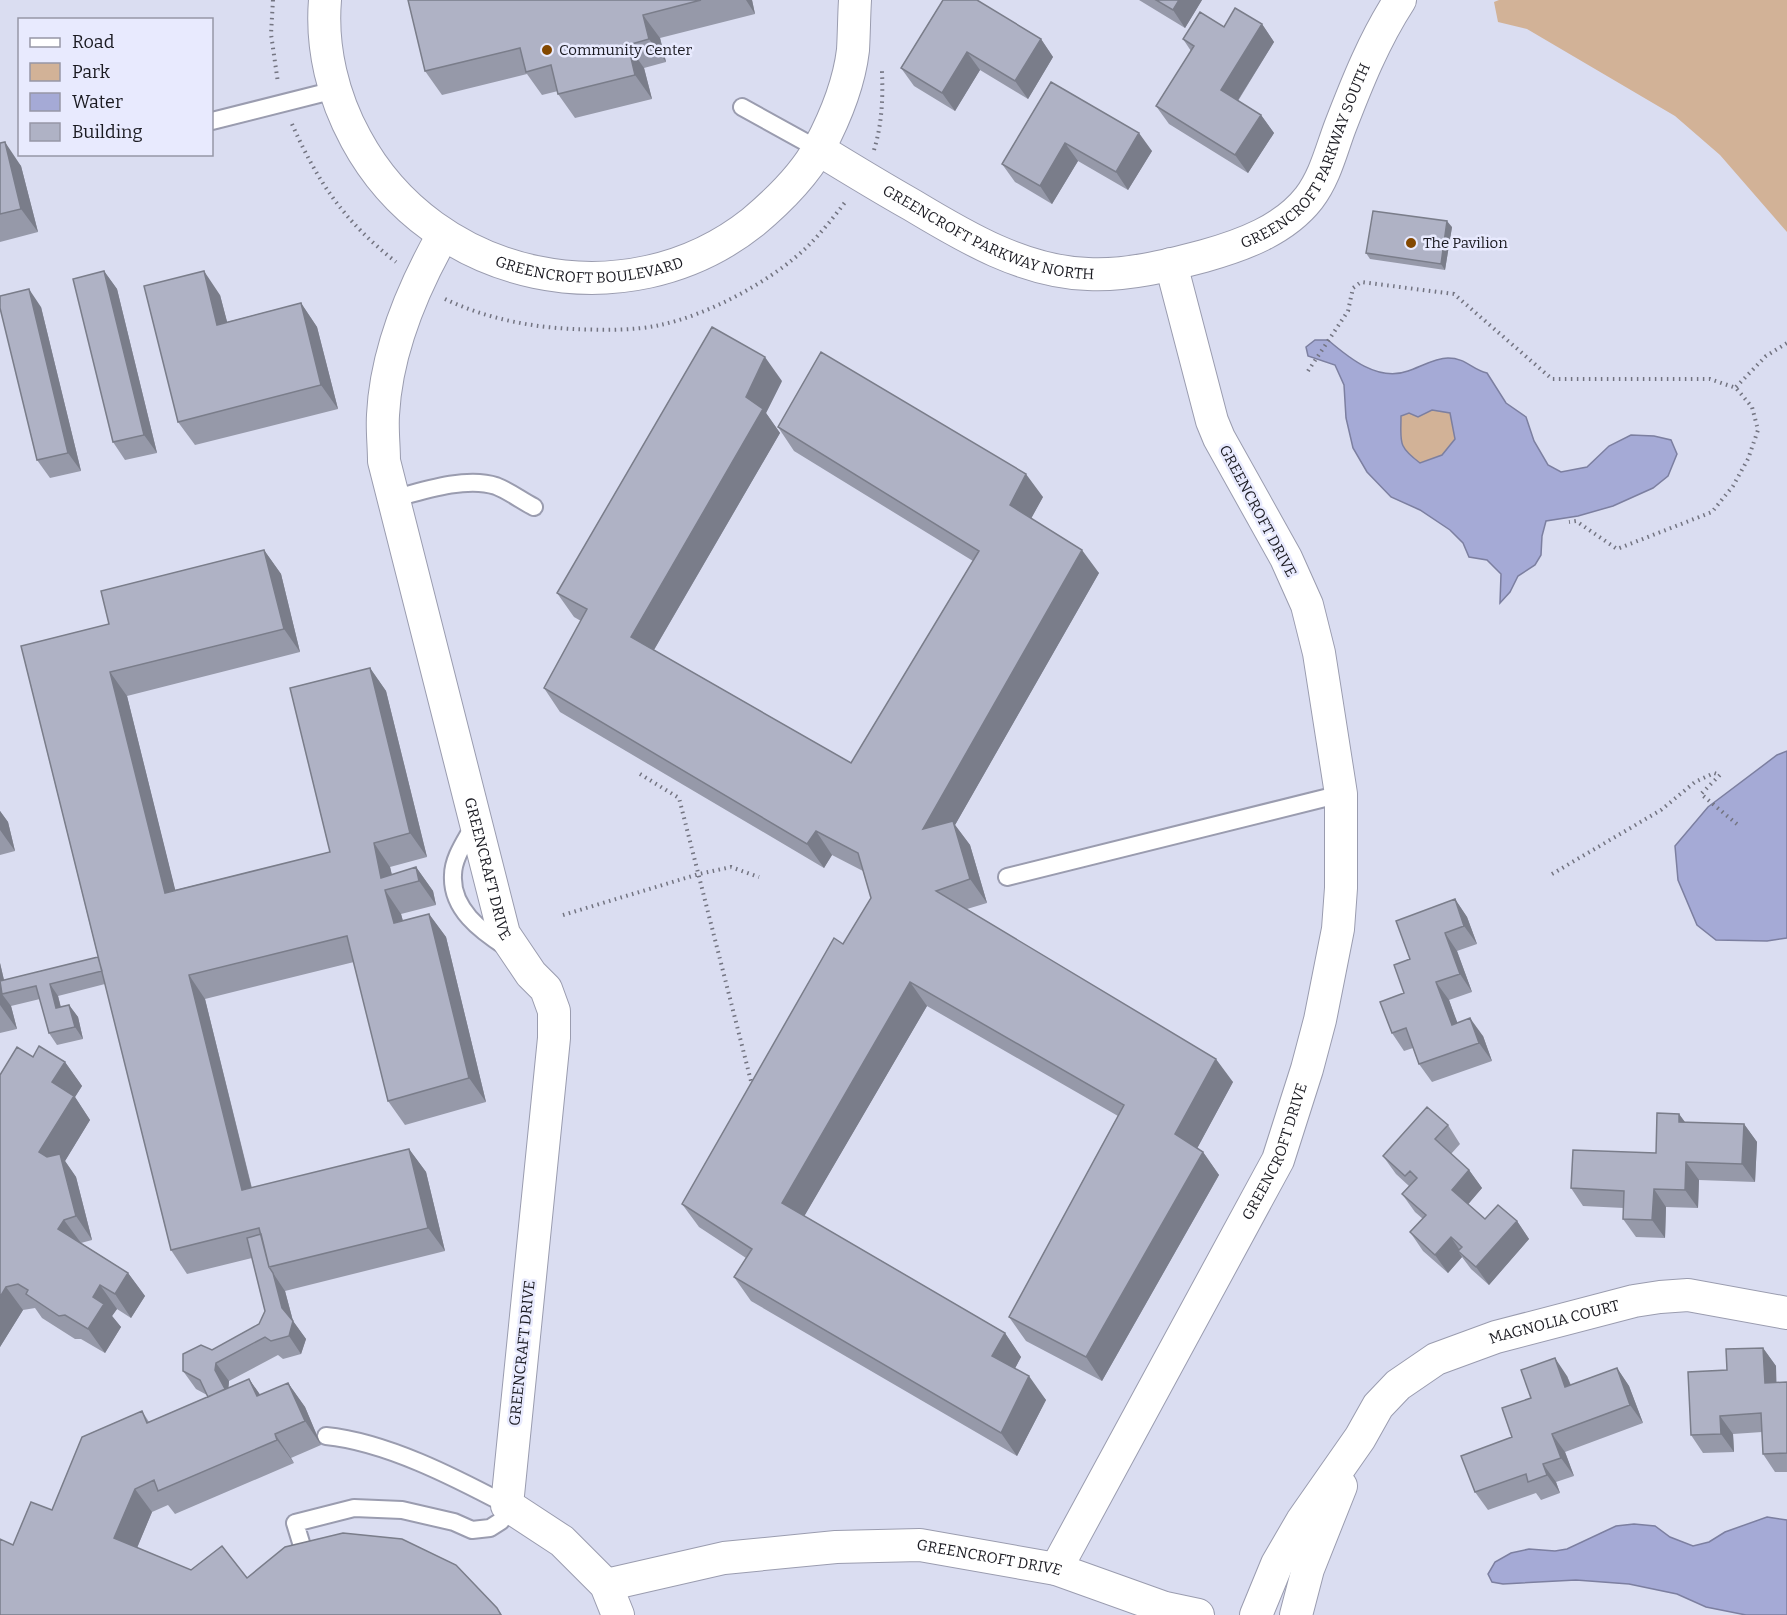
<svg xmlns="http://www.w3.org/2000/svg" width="1787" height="1615" viewBox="0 0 1787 1615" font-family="Bitter,serif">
<rect width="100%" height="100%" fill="#daddf1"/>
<path fill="#d2b297" d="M1499 0H1787V232L1720 155 1675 116 1527 29 1498 22 1494 2Z
M1432 410 1450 413 1455 439 1442 455 1420 463C1397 446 1401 442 1401 416L1409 413 1418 417Z"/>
<path fill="#a5aad6" stroke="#7c7fa0" stroke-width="1.5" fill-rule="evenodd" d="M1315 340H1328C1349 358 1378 382 1408 371 1420 367 1435 358 1448 358 1466 358 1471 369 1487 373L1506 403 1526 417 1534 441 1548 465 1561 472 1587 467 1609 446 1631 435 1654 436 1671 440 1677 454 1668 476 1653 488 1613 506 1578 516 1546 521 1542 536 1541 555 1535 565 1518 576 1510 592 1500 603 1501 574 1487 560 1469 557 1463 543 1450 530 1420 510 1391 497 1367 472 1353 448 1346 418 1344 385 1335 365 1308 356 1306 347ZM1432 410 1450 413 1455 439 1442 455 1420 463C1397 446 1401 442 1401 416L1409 413 1418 417Z
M1787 751V938L1767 941 1716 940 1697 925 1678 880 1675 846 1708 807 1777 755Z
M1767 1517 1787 1520V1615H1746L1706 1607 1677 1594 1629 1584 1576 1580 1503 1584 1492 1582 1488 1574 1495 1562 1511 1553 1529 1549 1555 1551 1567 1549 1616 1526 1634 1524 1655 1526 1670 1537 1693 1546 1709 1542 1725 1532Z"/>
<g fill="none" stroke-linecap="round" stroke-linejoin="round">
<g stroke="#9a9caf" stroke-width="20">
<path id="lane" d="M742 107 818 149
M212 121 335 90
M393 499C422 491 466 476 496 486 509 491 522 501 534 507
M475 823C467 839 453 857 453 875 451 909 481 931 506 947
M1007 877 1341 794
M306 1559 295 1523 354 1508 402 1510 454 1522 472 1530 490 1528 501 1521 507 1505C454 1477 386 1442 326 1436"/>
</g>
<g stroke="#9a9caf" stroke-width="34">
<g id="street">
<path id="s1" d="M325 0C321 48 333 97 356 139 433 282 626 323 753 222 778 201 803 177 819 148 835 118 849 84 853 50 854 33 854 16 855 0"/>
<path id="s2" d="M818 149C849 168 880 187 912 205 965 237 1024 272 1088 274 1127 276 1166 266 1204 256 1243 245 1284 230 1309 198 1325 177 1331 151 1340 127 1357 83 1374 40 1400 0"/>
<path id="s3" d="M443 235C413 288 386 353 383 415 382 430 384 446 384 461L504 934 531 974 546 989 554 1011V1038L507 1505 562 1541 606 1585 618 1615"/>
<path id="s4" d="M1056 1569 1278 1160 1307 1069 1320 1020 1338 929 1341 888V794L1319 653 1307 605 1286 558 1219 438 1212 421 1171 264"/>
<path id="s5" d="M606 1585 724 1558 836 1547 920 1545 1056 1569 1165 1608 1198 1615"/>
<path id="s6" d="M1256 1615 1277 1564 1302 1521 1360 1438 1378 1406 1398 1385 1436 1359 1496 1337 1634 1301 1660 1297 1688 1295 1787 1313"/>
<path d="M1296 1615 1308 1569 1341 1486"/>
</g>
</g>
<path stroke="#737481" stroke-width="4" stroke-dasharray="1.5 4.5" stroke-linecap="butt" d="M273 0 271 34 278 83
M292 124C318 183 345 222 396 262
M874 150C882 124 883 99 882 71
M445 299C485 318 529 327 573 329 600 330 634 331 660 325 708 315 772 281 808 246 821 233 834 217 846 201
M1308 371 1348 311 1353 288 1361 282 1454 294 1552 379H1710L1736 388 1752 407 1758 430 1748 459 1733 486 1712 512 1617 549 1576 521 1569 522
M1736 387 1766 356 1787 343
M640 774 679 798 752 1085
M1552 874 1661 810 1695 782 1714 773 1720 775 1701 794 1738 825
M563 915 699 874 731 867 759 877"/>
<use href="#lane" stroke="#fff" stroke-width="16"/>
<use href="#street" stroke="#fff" stroke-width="32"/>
</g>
<path fill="#9699a9" d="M408 0H752L755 14 660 38 666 62 644 68 652 99 575 118 558 94V91L542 95 527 74 442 95 425 71Z
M943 0 1041 39 1053 57 1028 99 980 70 955 111 914 86 901 68Z
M1139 0H1202L1185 28Z
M1262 24 1274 42 1238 101 1261 115 1274 133 1248 173 1169 124 1156 106 1191 51 1183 39 1224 27Z
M1051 82 1152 151 1128 190 1078 161 1052 204 1015 182 1002 164Z
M0 143 21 166 38 232 0 242Z
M1452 227 1445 270 1370 259 1366 253Z
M104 271 117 289 157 453 125 460 113 442Z
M220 295 227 322 301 303 317 327 338 409 195 445 178 422Z
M41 307 81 471 50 478 37 460Z
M782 381 766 413 780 433 654 650 851 763 973 561 794 451 778 427 1043 497 1031 518 1099 573 955 825 970 845 987 903 967 909 1233 1082 1197 1148 1203 1152 1219 1175 1102 1381 1026 1341 1009 1317 1118 1116 927 1006 804 1216 1005 1333 1021 1357 1015 1368 1046 1400 1017 1456 751 1301 734 1277 746 1258 699 1227 682 1204 843 944 871 898 863 871 832 855 824 868 560 712 544 688 581 621 574 617 557 593Z
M264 550 281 574 300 652 127 696 175 890 330 852 290 688 370 668 386 691 427 857 390 867 392 875 416 867 433 891 436 905 401 914 403 921 429 914 446 937 486 1102 405 1125 388 1101 354 962 205 999 252 1188 409 1149 426 1172 445 1251 285 1291 293 1321 306 1339 301 1354 283 1359 278 1355 229 1381 228 1388 249 1379 260 1395 288 1383 305 1407 321 1445 291 1458 294 1463 175 1514 168 1505 152 1512 137 1548 191 1570 222 1546 247 1578 285 1547 343 1533 402 1539 456 1565 497 1608 502 1615H0V1539L13 1545 31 1502 52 1510 82 1437 142 1411 149 1422 208 1397 207 1395 196 1389 183 1371V1354L201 1345 212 1350 259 1324 265 1311 252 1258 187 1274 171 1250 105 984 58 996 61 1007 69 1005 78 1017 83 1039 57 1045 49 1033 40 999 11 1006 17 1029 0 1033V963L4 980 98 957 21 646 109 624 101 591Z
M0 811 8 822 15 851 0 855Z
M1455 899 1467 917 1477 944 1457 951 1472 992 1449 1000 1457 1023 1483 1036 1492 1061 1432 1082 1419 1064 1413 1048 1404 1051 1392 1033 1404 993 1410 959Z
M33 1057 65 1062 82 1086 75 1097 90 1120 65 1161 76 1177 92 1240 81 1243 128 1273 145 1296 131 1318 117 1309 112 1316 121 1327 105 1353 81 1339H75L42 1318 35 1308 23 1310 0 1347V1075Z
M1679 1114 1685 1122 1744 1124 1757 1142 1755 1182 1699 1180 1698 1208 1666 1207 1665 1238 1636 1237 1623 1219 1624 1208 1583 1206 1571 1188 1656 1153Z
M1448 1125 1460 1144 1451 1154 1469 1170 1482 1188 1468 1204 1485 1219 1517 1221 1529 1239 1489 1285 1471 1269 1462 1257 1448 1273 1423 1251 1410 1232 1423 1219 1415 1212 1402 1194 1409 1186 1396 1174 1383 1156Z
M1763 1348 1776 1366V1382H1787V1472H1775L1763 1454 1762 1432 1733 1434 1734 1452 1703 1453 1691 1435 1727 1370Z
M1617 1368 1629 1386 1643 1423 1565 1452 1574 1476 1556 1482 1560 1493 1541 1500 1536 1493 1488 1510 1475 1492 1512 1437 1531 1398 1567 1376 1571 1385Z"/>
<path fill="#7a7d8a" d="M746 0H752L755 14Z
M1179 0H1202L1185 28 1173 10Z
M643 15 660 38 666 62 649 39Z
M1262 24 1274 42 1233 108 1221 90Z
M1041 39 1053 57 1028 99 1015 81Z
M628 45 644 68 652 99 635 75Z
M967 52 980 70 955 111 942 93Z
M1261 115 1274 133 1248 173 1235 155Z
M1139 133 1152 151 1128 190 1116 172Z
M5 142 21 166 38 232 21 209Z
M1065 143 1078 161 1052 204 1040 186Z
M1447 221 1452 227 1445 270 1441 264Z
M104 271 117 289 157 453 144 435Z
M204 271 220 295 234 348 217 325Z
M29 289 41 307 81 471 68 453Z
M301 303 317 327 338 409 321 385Z
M765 357 782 381 766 413 780 433 648 660 631 637Z
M1026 474 1043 497 1026 528 1010 505Z
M264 550 281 574 300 652 284 629Z
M1082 550 1099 573 955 825 970 845 987 903 970 879 923 829Z
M370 668 386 691 427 857 410 833Z
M110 672 127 696 182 917 165 893Z
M0 811 8 822 15 851 0 830Z
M816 831 832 855 824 868 807 844Z
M374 843 390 867 395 888 381 878Z
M416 867 433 891 436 905 419 881Z
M385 890 401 914 410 947 394 923Z
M1455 899 1467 917 1477 944 1464 926Z
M429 914 446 937 486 1102 469 1078Z
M1445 933 1457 951 1472 992 1460 974Z
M0 963 7 993 2 994 11 1006 17 1029 0 1005Z
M189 975 205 999 258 1214 242 1190Z
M910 982 927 1006 798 1227 782 1203Z
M1436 982 1449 1000 1465 1043 1452 1025Z
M50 984 58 996 64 1021 56 1008Z
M69 1005 78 1017 83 1039 75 1027Z
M1470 1018 1483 1036 1492 1061 1479 1043Z
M1216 1059 1233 1082 1192 1158 1175 1134Z
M65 1062 82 1086 75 1097 90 1120 65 1161 76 1177 92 1240 76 1216 56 1176 39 1152 52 1082Z
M1679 1114 1692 1132 1679 1122Z
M1744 1124 1757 1142 1755 1182 1742 1164Z
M409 1149 426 1172 445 1251 428 1228Z
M1203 1152 1219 1175 1102 1381 1086 1357Z
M1686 1162 1699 1180 1698 1208 1685 1190Z
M1469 1170 1482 1188 1465 1208 1452 1190Z
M1654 1189 1666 1207 1665 1238 1652 1220Z
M64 1220 81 1243 58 1229Z
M1517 1221 1529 1239 1489 1285 1476 1267Z
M1451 1237 1463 1255 1458 1251 1462 1257 1448 1273 1435 1255Z
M128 1273 145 1296 131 1318 115 1294Z
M273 1273 285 1291 293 1321 306 1339 301 1354 289 1336Z
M100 1285 117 1309 112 1316 121 1327 105 1353 88 1329 93 1297Z
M6 1287 23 1310 0 1347V1297Z
M1005 1333 1021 1357 1009 1380 992 1356Z
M1763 1348 1776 1366 1777 1401 1765 1383Z
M1555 1358 1567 1376 1578 1405 1565 1387Z
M216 1363 229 1381 228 1395 215 1370Z
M1617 1368 1629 1386 1643 1423 1630 1405Z
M1029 1376 1046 1400 1017 1456 1001 1433Z
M249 1379 266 1403 257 1396Z
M288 1383 305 1407 321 1445 305 1421Z
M1720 1416 1733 1434 1734 1452 1721 1434Z
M275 1434 291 1458 294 1463 277 1440Z
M1552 1434 1565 1452 1574 1476 1561 1458Z
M1543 1464 1556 1482 1560 1493 1547 1475Z
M135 1489 152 1512 131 1562 114 1538Z"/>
<path fill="#afb2c5" stroke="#7a7d8a" stroke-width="1.5" d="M408 0H701L643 15 649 39 628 45 635 75 558 94 551 65 526 72 520 48 425 71Z
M943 0H977L1041 39 1015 81 967 52 942 93 901 68Z
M1156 0H1179L1173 10Z
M1235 8 1262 24 1221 90 1261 115 1235 155 1156 106 1194 46 1183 39 1200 12 1224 27Z
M1051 82 1139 133 1116 172 1065 143 1040 186 1002 164Z
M5 142 21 209 0 214V143Z
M1373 211 1447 221 1441 264 1366 253Z
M104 271 144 435 113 442 73 279Z
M204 271 217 325 301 303 321 385 178 422 144 286Z
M29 289 68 453 37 460 0 308V296Z
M712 327 765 357 746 397 763 409 631 637 851 763 979 551 778 427 821 352 1026 474 1010 505 1082 550 923 829 953 821 970 879 936 891 1216 1059 1175 1134 1203 1152 1086 1357 1009 1317 1124 1105 910 982 782 1203 1005 1333 992 1356 1029 1376 1001 1433 734 1277 752 1249 682 1204 834 938 843 944 871 898 858 853 816 831 807 844 544 688 587 609 557 593Z
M264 550 284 629 110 672 165 893 330 852 290 688 370 668 410 833 374 843 381 878 416 867 419 881 385 890 394 923 429 914 469 1078 388 1101 347 936 189 975 242 1190 409 1149 428 1228 269 1267 259 1228 171 1250 21 646 109 624 101 591Z
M1455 899 1464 926 1445 933 1460 974 1436 982 1452 1025 1470 1018 1479 1043 1419 1064 1406 1028 1392 1033 1380 1002 1404 993 1394 965 1410 959 1396 921Z
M98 957 102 971 50 984 56 1008 69 1005 75 1027 49 1033 36 986 2 994 0 981Z
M39 1046 65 1062 52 1082 74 1096 39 1152 47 1157 60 1154 76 1216 64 1220 58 1229 128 1273 115 1294 100 1285 93 1297 104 1304 88 1329 65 1315 59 1316 26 1294 28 1290 18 1284 6 1287 0 1297V1075L17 1047 33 1057Z
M1427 1107 1448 1125 1435 1139 1469 1170 1452 1190 1485 1219 1498 1205 1517 1221 1476 1267 1458 1251 1462 1247 1451 1237 1435 1255 1410 1232 1426 1215 1402 1194 1417 1178 1410 1171 1405 1176 1383 1156Z
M1657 1113 1679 1114V1122L1744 1124 1742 1164 1686 1162 1685 1190 1654 1189 1652 1220 1623 1219 1624 1191 1571 1188 1573 1150 1656 1153Z
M261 1234 269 1267 273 1273 282 1308 293 1321 289 1336 271 1341 265 1337 216 1363 215 1370 225 1389 208 1397 200 1380 183 1371V1354L201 1345 212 1350 259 1324 265 1311 247 1238Z
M1763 1348 1765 1383 1787 1382V1453L1763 1454 1761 1413 1720 1416 1721 1434 1691 1435 1688 1372 1727 1370 1726 1349Z
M1555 1358 1565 1387 1617 1368 1630 1405 1552 1434 1561 1458 1543 1464 1547 1475 1528 1482 1526 1474 1475 1492 1461 1456 1512 1437 1502 1408 1531 1398 1521 1370Z
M249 1379 257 1396 288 1383 305 1421 275 1434 277 1440 158 1491 154 1480 135 1489 114 1538 191 1570 222 1546 247 1578 285 1547 343 1533 402 1539 456 1565 497 1608 501 1615H0V1539L13 1545 31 1502 52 1510 82 1437 142 1411 147 1423Z"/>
<g fill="#834800" stroke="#e8eafe" stroke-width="2">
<circle cx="547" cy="50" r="6"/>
<circle cx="1411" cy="243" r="6"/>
</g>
<g text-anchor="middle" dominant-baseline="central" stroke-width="5" stroke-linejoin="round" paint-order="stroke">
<g font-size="15" fill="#1b1b22" stroke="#e8eafe" text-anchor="start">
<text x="559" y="50">Community Center</text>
<text x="1423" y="243">The Pavilion</text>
</g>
<g font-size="15" fill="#1b1b22" stroke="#e8eafe">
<text stroke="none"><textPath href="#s2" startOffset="572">GREENCROFT PARKWAY SOUTH</textPath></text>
<text stroke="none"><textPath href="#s2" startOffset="192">GREENCROFT PARKWAY NORTH</textPath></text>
<text stroke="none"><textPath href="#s1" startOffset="429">GREENCROFT BOULEVARD</textPath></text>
<text transform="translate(1258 511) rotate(62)">GREENCROFT DRIVE</text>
<text stroke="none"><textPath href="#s3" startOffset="658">GREENCRAFT DRIVE</textPath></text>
<text stroke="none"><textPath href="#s4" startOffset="472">GREENCROFT DRIVE</textPath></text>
<text stroke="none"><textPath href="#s6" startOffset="442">MAGNOLIA COURT</textPath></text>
<text transform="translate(522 1353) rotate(-84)">GREENCRAFT DRIVE</text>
<text stroke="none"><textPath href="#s5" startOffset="388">GREENCROFT DRIVE</textPath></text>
</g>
</g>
<rect x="18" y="18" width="195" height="138" fill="#e8eafe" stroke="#9697a6" stroke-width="1.5"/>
<rect x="30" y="38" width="30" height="9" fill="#ffffff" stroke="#9697a6" stroke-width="1.5"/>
<text x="72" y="48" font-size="18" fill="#1b1b22">Road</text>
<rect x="30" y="63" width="30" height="18" fill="#d2b297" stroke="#9697a6" stroke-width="1.5"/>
<text x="72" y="78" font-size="18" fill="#1b1b22">Park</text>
<rect x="30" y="93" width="30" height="18" fill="#a5aad6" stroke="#9697a6" stroke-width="1.5"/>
<text x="72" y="108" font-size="18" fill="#1b1b22">Water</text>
<rect x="30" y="123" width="30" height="18" fill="#afb2c5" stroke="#9697a6" stroke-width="1.5"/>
<text x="72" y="138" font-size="18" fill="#1b1b22">Building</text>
</svg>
